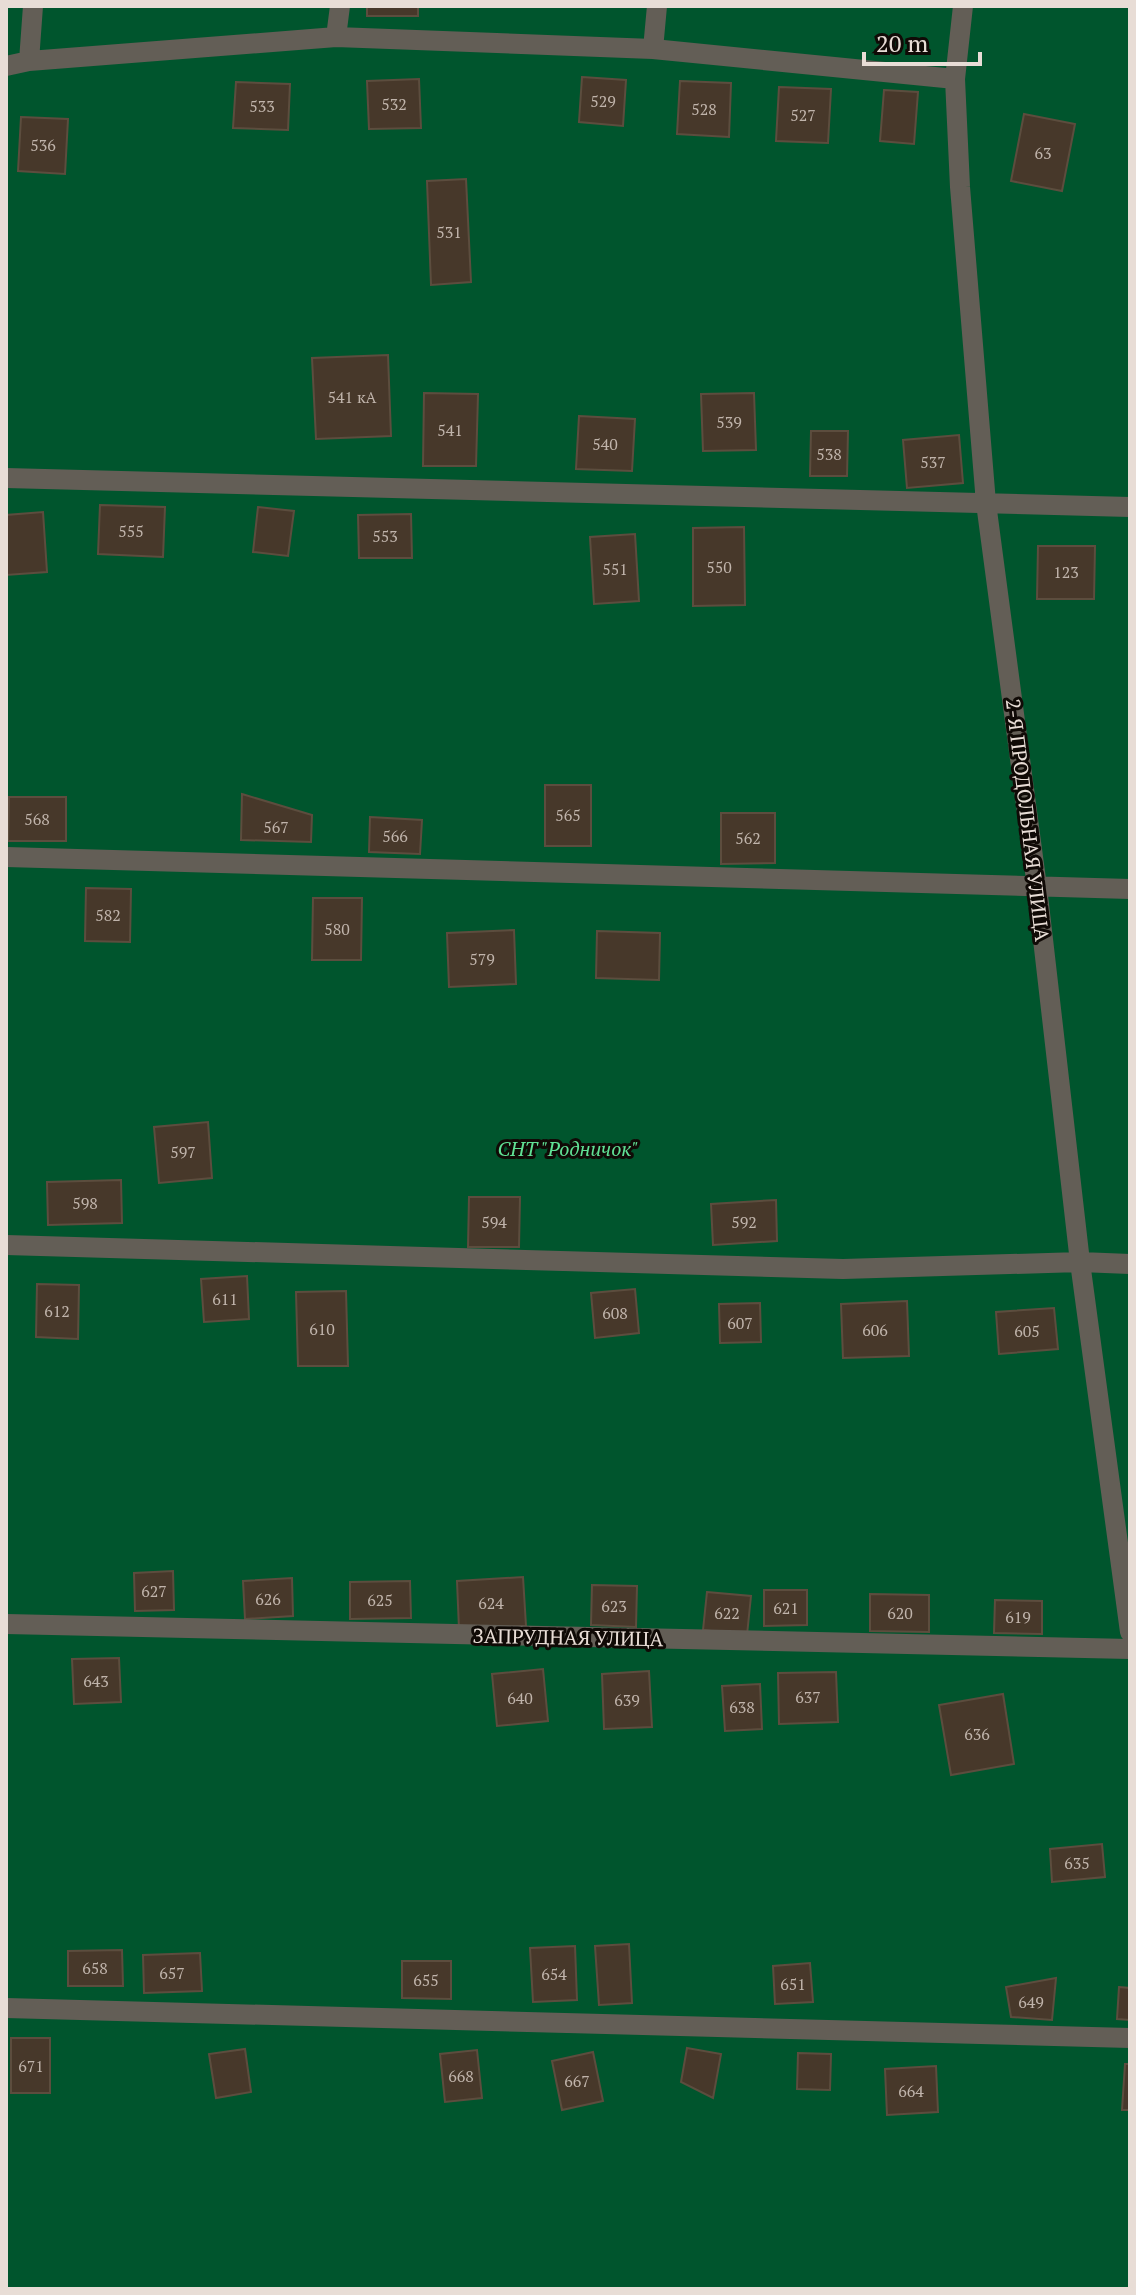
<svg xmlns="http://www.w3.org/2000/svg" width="1136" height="2295" viewBox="0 0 1136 2295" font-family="'PT Serif',serif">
<rect width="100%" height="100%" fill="#2e1e13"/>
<path fill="#00552d" d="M6 6H1130V2289H6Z"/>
<path fill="#47382a" stroke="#5c4d3e" stroke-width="2" d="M367 6H418V16H367Z
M582 77 626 80 623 126 579 122Z
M419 79 421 128 369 129 367 81Z
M680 81 731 83 729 137 677 134Z
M236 82 290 84 288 130 233 128Z
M779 87 831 89 828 143 776 141Z
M884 90 918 92 914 144 880 141Z
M1024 114 1075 124 1062 191 1011 181Z
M21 117 68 119 65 174 18 171Z
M466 179 471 282 431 285 427 181Z
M388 355 391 436 316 439 312 358Z
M424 393 478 394 476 466H423Z
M754 393 756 450 703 451 701 394Z
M579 416 635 419 632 471 576 469Z
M811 431H848L847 476H810Z
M959 435 963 483 907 488 903 440Z
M100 505 165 507 163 557 98 554Z
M258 507 294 511 288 556 253 552Z
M43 512 47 572 6 575V515Z
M411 514 412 558H359L358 515Z
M744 527 745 605 693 606V528Z
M635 534 639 601 594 604 590 537Z
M1038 546H1095L1094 599H1037Z
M545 785H591V846H545Z
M242 794 312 815 311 842 241 840Z
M9 797H66V841H8Z
M721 813H775V863L721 864Z
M370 817 422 820 420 854 369 852Z
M86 888 131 889 130 942 85 941Z
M313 898H362L361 960H312Z
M514 930 516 984 449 987 447 933Z
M597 931 660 933 659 980 596 978Z
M208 1122 212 1178 159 1183 154 1127Z
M121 1180 122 1223 48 1225 47 1182Z
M469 1197H520L519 1247H468Z
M776 1200 777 1241 713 1245 711 1204Z
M247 1276 249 1319 204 1322 201 1279Z
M37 1284 79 1285 78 1339 36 1337Z
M635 1289 639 1333 595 1338 591 1293Z
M346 1291 348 1366H298L296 1292Z
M907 1301 909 1356 843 1358 841 1304Z
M760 1303 761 1342 720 1343 719 1304Z
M1054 1308 1058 1349 999 1354 996 1312Z
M173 1571 174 1610 135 1611 134 1573Z
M523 1577 526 1626 459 1629 457 1581Z
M292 1578 293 1616 245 1619 243 1581Z
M410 1581 411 1618 350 1619V1582Z
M592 1585 637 1586 636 1627 591 1625Z
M764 1590H807V1625L764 1626Z
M707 1592 751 1596 747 1635 703 1630Z
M870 1594 929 1595V1632L870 1631Z
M995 1600 1042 1601V1634L994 1633Z
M119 1658 121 1702 74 1704 72 1659Z
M543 1669 548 1721 497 1726 492 1674Z
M649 1671 652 1727 604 1729 602 1674Z
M836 1672 838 1722 779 1724 778 1673Z
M760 1684 762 1729 725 1731 722 1686Z
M1003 1694 1014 1764 951 1775 939 1705Z
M1102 1844 1105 1877 1052 1882 1050 1849Z
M629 1944 632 2003 599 2005 595 1946Z
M575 1946 577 2000 533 2002 530 1948Z
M122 1950 123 1986H68V1951Z
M200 1953 202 1991 144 1993 143 1955Z
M402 1961H451V1999L402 1998Z
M810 1963 813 2002 775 2004 773 1966Z
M1056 1978 1052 2020 1011 2017 1006 1987Z
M1119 1987 1130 1988V2020L1117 2019Z
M11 2038H50V2093H11Z
M687 2048 721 2054 713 2098 681 2082Z
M245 2049 251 2092 216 2098 209 2054Z
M477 2050 482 2098 445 2102 440 2054Z
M593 2052 603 2101 562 2110 552 2061Z
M798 2053 831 2054 830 2090 797 2089Z
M1125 2064H1130V2110H1122Z
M936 2066 938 2112 887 2115 885 2069Z"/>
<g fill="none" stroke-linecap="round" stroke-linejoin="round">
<path stroke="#635e56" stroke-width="20" d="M963 6 955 79 960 187 986 503 1037 887 1080 1262 1130 1632
M336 37 340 6
M653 49 657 6
M29 61 33 6
M6 66 29 61 336 37 653 49 955 79
M6 478 1130 507
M6 857 1130 889
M6 1245 843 1269 1080 1262 1130 1264
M6 1624 1130 1649
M6 2008 1130 2038"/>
</g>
<g text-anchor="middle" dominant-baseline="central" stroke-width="6" stroke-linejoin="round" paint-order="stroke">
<g font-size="16" fill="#c0b4ab">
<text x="603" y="101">529</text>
<text x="394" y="104">532</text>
<text x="262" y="106">533</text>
<text x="704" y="109">528</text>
<text x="803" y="115">527</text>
<text x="43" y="145">536</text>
<text x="1043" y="153">63</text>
<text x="449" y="232">531</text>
<text x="352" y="397">541 кА</text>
<text x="729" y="422">539</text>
<text x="450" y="430">541</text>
<text x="605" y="444">540</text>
<text x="829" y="454">538</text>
<text x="933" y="462">537</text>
<text x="131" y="531">555</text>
<text x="385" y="536">553</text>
<text x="719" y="567">550</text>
<text x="615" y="569">551</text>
<text x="1066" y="572">123</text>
<text x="568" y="815">565</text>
<text x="37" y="819">568</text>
<text x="276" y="827">567</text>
<text x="395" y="836">566</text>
<text x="748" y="838">562</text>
<text x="108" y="915">582</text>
<text x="337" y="929">580</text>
<text x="482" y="959">579</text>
<text x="183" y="1152">597</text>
<text x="85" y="1203">598</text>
<text x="494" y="1222">594</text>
<text x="744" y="1222">592</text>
<text x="225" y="1299">611</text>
<text x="57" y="1311">612</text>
<text x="615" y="1313">608</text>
<text x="740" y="1323">607</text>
<text x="322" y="1329">610</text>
<text x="875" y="1330">606</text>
<text x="1027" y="1331">605</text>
<text x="154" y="1591">627</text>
<text x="268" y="1599">626</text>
<text x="380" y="1600">625</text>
<text x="491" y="1603">624</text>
<text x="614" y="1606">623</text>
<text x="786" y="1608">621</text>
<text x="727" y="1613">622</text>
<text x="900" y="1613">620</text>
<text x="1018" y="1617">619</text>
<text x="96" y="1681">643</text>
<text x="808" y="1697">637</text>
<text x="520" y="1698">640</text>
<text x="627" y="1700">639</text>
<text x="742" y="1707">638</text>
<text x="977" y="1734">636</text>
<text x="1077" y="1863">635</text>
<text x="95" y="1968">658</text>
<text x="172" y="1973">657</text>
<text x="554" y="1974">654</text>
<text x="426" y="1980">655</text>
<text x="793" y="1984">651</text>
<text x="1031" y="2002">649</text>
<text x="31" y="2066">671</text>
<text x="461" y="2076">668</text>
<text x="577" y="2081">667</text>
<text x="911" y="2091">664</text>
</g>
<g font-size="20" fill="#e8ddd6" stroke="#100a06">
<text transform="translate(1028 820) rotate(83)">2-Я ПРОДОЛЬНАЯ УЛИЦА</text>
<text transform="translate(568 1637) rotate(1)">ЗАПРУДНАЯ УЛИЦА</text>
</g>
<g font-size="20" font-style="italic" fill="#60e195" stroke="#100a06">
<text x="568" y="1148">СНТ "Родничок"</text>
</g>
</g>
<rect width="1136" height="2295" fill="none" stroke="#e8ddd6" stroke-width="16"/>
<path d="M864 52v12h116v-12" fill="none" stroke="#e8ddd6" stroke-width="4"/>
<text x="876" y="52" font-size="24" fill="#e8ddd6" stroke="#100a06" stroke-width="6" paint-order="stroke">20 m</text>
</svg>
